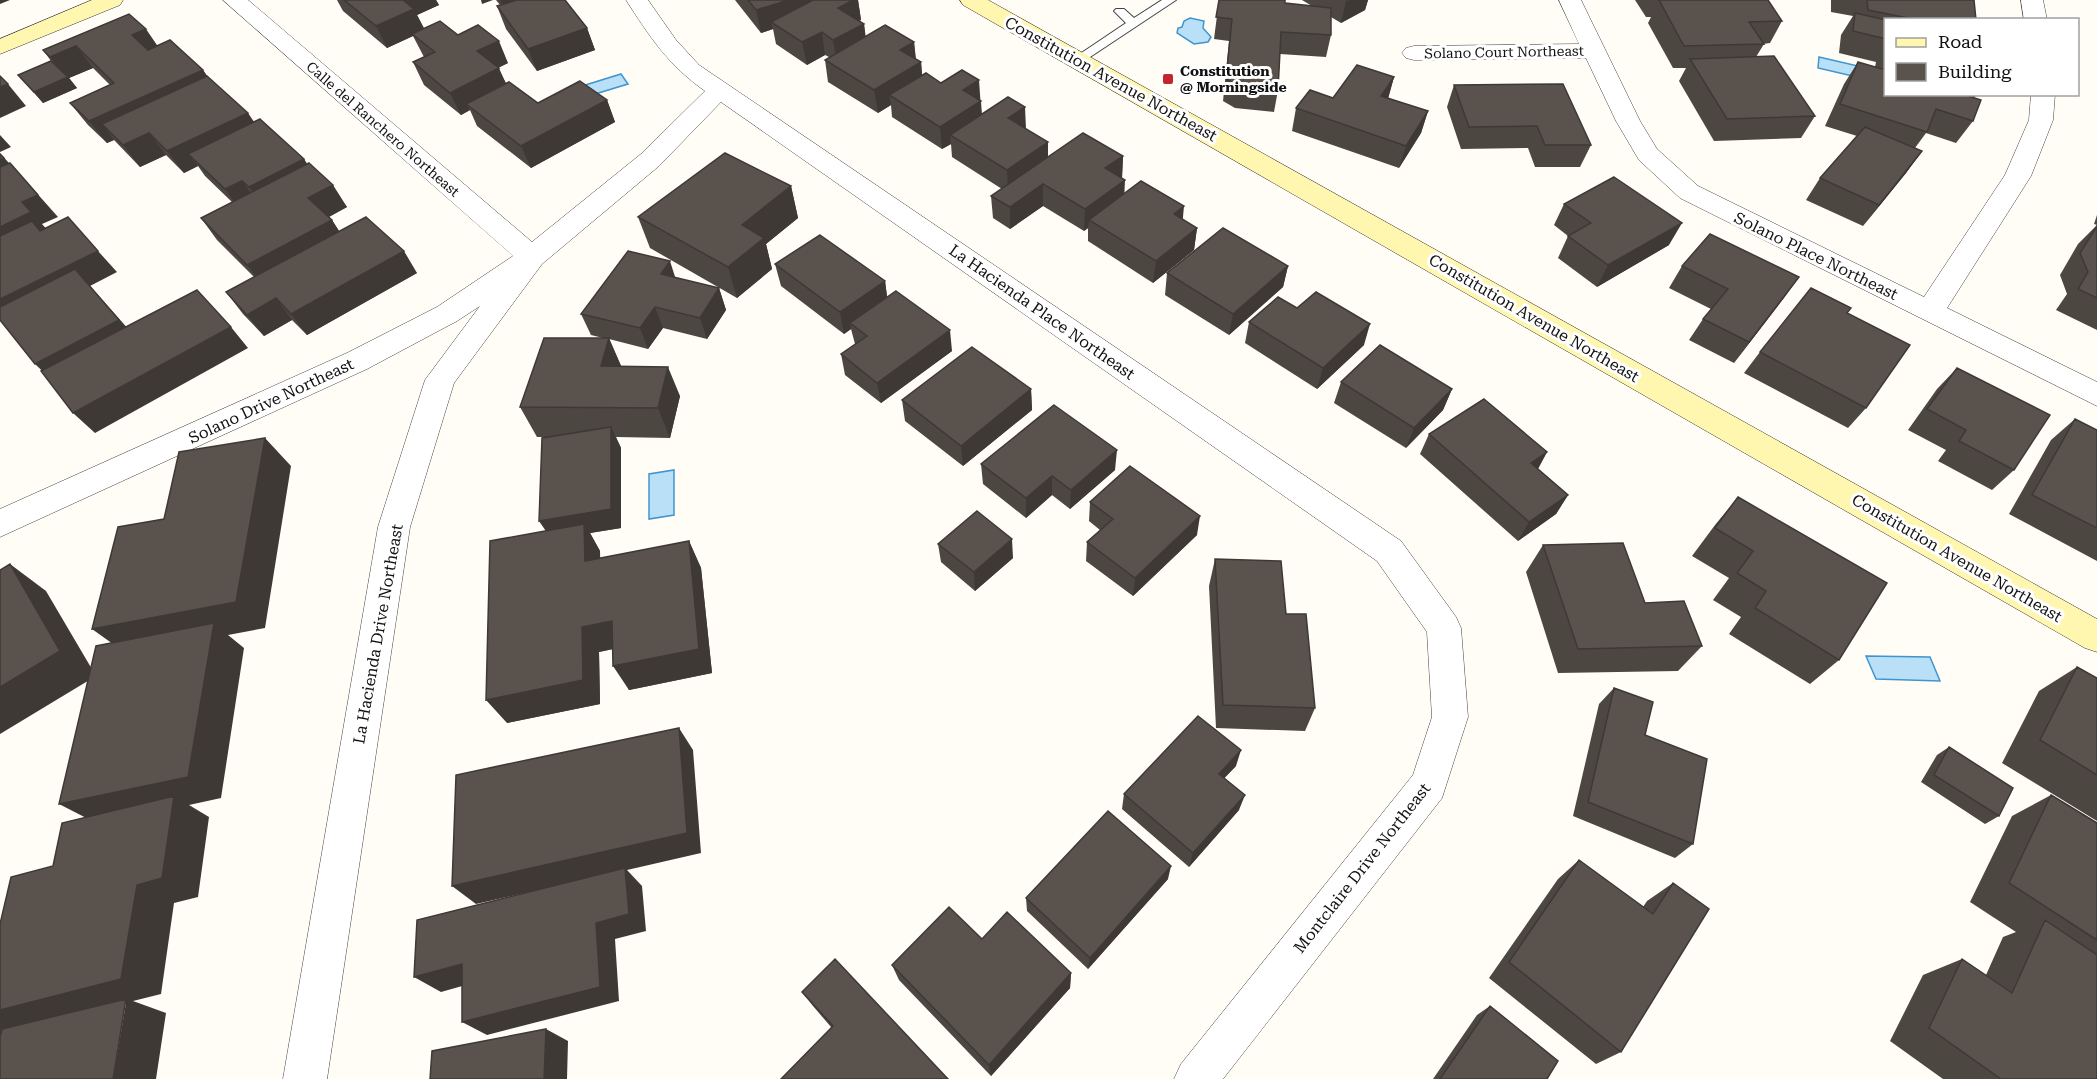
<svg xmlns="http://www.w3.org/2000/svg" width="2097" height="1079" viewBox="0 0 2097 1079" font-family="'Roboto Serif',serif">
<rect width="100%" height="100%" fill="#fffdf5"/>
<path fill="#b9e0f7" stroke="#3f96cf" stroke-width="1.5" d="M1190 18 1204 21 1203 28 1211 37 1208 42 1194 44 1177 33 1178 28 1182 27 1184 21Z
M1819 57 1871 69 1870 80 1818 68Z
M621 74 628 84 585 97 579 87Z
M674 470V515L649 519V474Z
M1866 656 1930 657 1940 681 1876 679Z"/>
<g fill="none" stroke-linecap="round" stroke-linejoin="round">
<g stroke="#444" stroke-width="2">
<path id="lane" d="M1162 0H1176L1081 63H1073L1071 60 1126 23 1114 11 1116 9H1124L1134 18Z"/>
</g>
<g stroke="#444" stroke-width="1">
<path id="street" d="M223 0H248L532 242 641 154 705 91C668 65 650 37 626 0H648L676 40 699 65 1401 541 1456 617 1461 628 1468 717 1442 798 1223 1079H1174L1181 1064 1413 775 1432 717 1427 632 1377 561 721 102 659 166 542 264 454 383 410 527 327 1079H283L378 527 425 380 480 306 457 321 367 369 0 537V509L347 353 437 307 513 256Z
M1559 0H1581L1640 121 1657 149 1698 186 1924 297 2005 175 2029 120 2031 94H2055L2053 120 2031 176 1947 308 2097 382V406L1680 198 1639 160 1616 121 1586 58 1414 60 1406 58 1402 53 1406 48 1414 46 1579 44Z
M2021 0H2043L2047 20H2024Z"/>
</g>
<g stroke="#333" stroke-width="1">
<path id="secondary" d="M92 0H123L120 5 0 54V39Z
M960 0H988L2097 619V652L2085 648 963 5Z"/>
</g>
<use href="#lane" fill="#fff" fill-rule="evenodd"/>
<use href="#street" fill="#fff" fill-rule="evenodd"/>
<use href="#secondary" fill="#fff6b0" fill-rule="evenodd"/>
</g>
<path fill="#4d4742" d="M337 0H436L439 5 417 15 424 28 458 35 508 63 498 68 506 83 538 103 607 100 615 122 531 168 477 126 470 110 461 115 424 85 413 62 424 57 413 36 387 48 343 11Z
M496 0H565L587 28 595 50 537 71 506 29 497 6 500 5Z
M735 0H858L861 20 858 21 864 24 865 36 914 42 916 59 921 62 922 75 941 83 981 101 982 115 1025 129 1048 142V157L1123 156 1122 178 1124 193 1183 220 1197 228 1194 250 1153 283 1088 241V228L1084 231 1043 206 1010 229 993 218 991 196 1002 189 952 157 951 144 942 149 892 117 891 105 878 113 828 82 825 60 829 57 825 55 807 65 776 44 773 29 761 33Z
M1219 0 1312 6 1302 0H1368L1365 10 1341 23 1331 17V35L1326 57 1280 54 1278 90 1274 112 1235 108 1223 101 1229 41 1214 39Z
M1635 0H1768L1782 21 1770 43 1763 44H1764L1756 57 1815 116 1801 138 1714 141 1679 81 1686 68H1673L1648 23 1651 17H1646Z
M1831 0H1974L1976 20H1886V94H1977L1974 98 1973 121 1956 143 1926 133 1915 148 1922 151 1906 173 1863 226 1806 200 1820 178 1857 136 1825 126 1844 84 1858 62 1875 67 1876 62 1839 53 1841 35 1853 16 1831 12Z
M129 14 157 46 203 70 207 76 254 122 304 159 307 164 347 207 329 217 332 220 339 231 417 273 307 335 292 320 264 336 243 314 226 292 254 277 217 240 201 218 232 202 205 176 198 166 184 173 166 155 140 167 114 140 107 143 88 125 70 103 110 85 93 68 69 78 77 88 43 103 18 75 51 61 43 50Z
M1394 77 1388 98 1428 111 1421 133 1399 168 1292 131 1296 108 1333 98Z
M1454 85 1591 145 1580 167H1535L1528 148 1461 149 1447 107Z
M791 186 798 218 766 244 772 269 737 298 650 248 638 217Z
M1564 204 1669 245 1597 287 1558 258 1568 236 1554 225Z
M2097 215V225L2094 224Z
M2097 225V330L2056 310 2067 294 2060 275 2078 244Z
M775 264 885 281 887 297 952 351 881 403 845 375 841 354 855 344 851 329 844 334 781 286Z
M1288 266 1283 287 1229 335 1165 295 1167 273Z
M1682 266 1799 277 1734 363 1689 340 1703 319 1711 309 1669 288Z
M676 278 719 288 726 310 707 339 663 328 648 349 609 339 621 366 680 396 670 438 616 437 621 448V528L590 533 600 551V558L689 541 701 568 712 673 629 690 613 649 599 652 600 704 507 723 546 531 551 437H537L520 407 603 338 591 335 581 314Z
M1297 308 1364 345 1317 389 1245 343 1249 322Z
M1847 313 1866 408 1848 428 1744 373 1760 352Z
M1957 368 2014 470 1992 490 1938 461 1946 450 1908 430 1937 389Z
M1341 382 1452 389 1443 410 1406 448 1334 403Z
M1031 389 1032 410 963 466 905 421 902 400Z
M2075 419 2097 430V561L2009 514 2051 440Z
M1429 434 1547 452 1538 469 1568 495 1556 514 1518 541 1420 454Z
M981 464 1115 470 1070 509 1052 495 1026 518 983 484Z
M1738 497 1839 660 1810 684 1729 634 1741 617 1713 600 1729 578 1692 556 1715 525Z
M1090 502 1197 535 1133 596 1086 561 1087 542 1100 530 1089 521Z
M938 544 1013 558 975 591 941 562Z
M1543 545 1645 603 1702 646 1678 671 1558 673 1526 572Z
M1215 559 1286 614 1315 708 1305 731 1216 728 1209 586Z
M2077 667 2097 678V821L2002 763 2039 691Z
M1614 688 1645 735 1693 844 1675 858 1573 816 1599 704Z
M1949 747 1999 816 1985 824 1921 782 1937 755Z
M1236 766 1224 778 1239 810 1189 867 1122 809 1124 794Z
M2051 795 2097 823V1079H1943L1890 1041 1923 975 1962 959 1986 975 2003 937 2016 932 1970 902 2012 816Z
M1579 860 1643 907 1647 901 1673 883 1621 1052 1596 1064 1489 978 1558 879Z
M1168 879 1088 969 1027 911 1026 898Z
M982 939 1071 973 1070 988 991 1076 899 980 892 965Z
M802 992 948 1079 831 1027 813 1006Z
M1490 1006 1547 1079H1433L1477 1015Z"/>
<path fill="#3f3936" d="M0 0H10L0 4Z
M400 0H436L439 5 417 15 425 31 412 34 413 36 387 48 376 26Z
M481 0H493L482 4Z
M500 0H537L505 11Z
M789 0H822L771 22 773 29 761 33 756 10Z
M853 0H858L861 20 842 30 838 8Z
M1349 0H1368L1365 10 1341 23 1346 1Z
M864 24 867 46 837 63 833 40Z
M587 28 595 50 537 71 528 49Z
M146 29 161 51 148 57 132 35Z
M822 32 825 55 807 65 802 42Z
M499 41 508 63 487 73 477 51Z
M914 42 916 64 900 50Z
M76 46 93 68 69 78 77 88 43 103 34 92 66 78 50 57Z
M921 62 923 85 889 95 891 105 878 113 874 90Z
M499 68 509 91 466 104 470 110 461 115 450 93Z
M203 70 218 92 102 124 114 140 107 143 89 121Z
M1394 77 1388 99 1381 96Z
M979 80 982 123 950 135 951 144 942 149 940 127 963 90Z
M8 84 26 106 0 118V87Z
M607 100 615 122 531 168 521 146Z
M1025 107 1026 129 1008 118Z
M1428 111 1421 133 1399 168 1406 146Z
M248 113 263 135 188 154 198 166 184 173 167 151Z
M149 133 166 155 140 167 123 145Z
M0 135 11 147 0 152Z
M1048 142V164L1008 192 1007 170Z
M1922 151 1906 173 1863 226 1879 205Z
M0 153 24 180 0 191Z
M1123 156 1122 178 1105 168Z
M304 159 318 181 264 209 249 187Z
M10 163 58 217 42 224 51 234 0 259V227L22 202Z
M1125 180 1124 202 1089 220 1088 228 1084 231 1085 209Z
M242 181 258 203 241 211 225 189Z
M1043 184V206L1010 229V207Z
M333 185 347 207 323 220 308 198Z
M791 186 798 218 766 244 772 269 737 298 728 267 742 225Z
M1184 206 1182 228 1174 214Z
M332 220 346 242 263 286 247 265Z
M1682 223 1669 245 1597 287 1608 265Z
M1197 228 1194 250 1153 283 1156 261Z
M98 251 117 272 90 286 139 341 57 385 35 364 0 310V299Z
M404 251 417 273 307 335 291 314Z
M670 261 677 283 661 274Z
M1288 266 1283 287 1229 335 1233 314Z
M1799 277 1784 298 1734 363 1749 342Z
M885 281 888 303 850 323 851 329 844 334 840 312Z
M719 288 726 310 707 339 700 318Z
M276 298 292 320 264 336 247 315Z
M655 307 663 328 648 349 640 328Z
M1370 324 1364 345 1317 389 1323 368Z
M231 327 248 348 95 433 73 413Z
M950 330 952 351 881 403 877 383Z
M609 338 622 368 601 366Z
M668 367 680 396 670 438 658 408Z
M1031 389 1032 410 963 466 961 446Z
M1452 389 1443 410 1406 448 1414 428Z
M611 427 621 448V528L590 533 600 551 601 588 552 540 539 521Z
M265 438 291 466 265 628 228 635 244 648 221 798 189 805 209 817 198 897 174 903 161 994 133 1001 166 1013 156 1079H113L126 1003 0 1035V1010L137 885 98 824 59 804 127 654 92 629Z
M1117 450 1115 470 1070 509 1071 490Z
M1547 452 1536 472 1531 463Z
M1052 476V495L1026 518V498Z
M1568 495 1556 514 1518 541 1529 522Z
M1200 516 1197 535 1133 596 1135 578Z
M1012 539 1013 558 975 591 974 572Z
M689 541 701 568 712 673 629 690 613 666Z
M10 564 46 591 96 676 0 734V687Z
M612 621 627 646 599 652 600 704 507 723 486 700 582 627Z
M679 728 693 750 701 853 627 870 642 886 646 931 615 939 619 1001 487 1035 462 1022 596 923 625 870 476 904 452 886Z
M1241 750 1236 766 1214 789 1219 774Z
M1245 795 1239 810 1189 867 1193 853Z
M1171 866 1168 879 1088 969 1090 958Z
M462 964 487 979 441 992 414 977Z
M1071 973 1070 988 991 1076 989 1065Z
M546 1029 568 1041 567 1079H544Z"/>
<path fill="#5a524d" stroke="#3f3936" stroke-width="1.5" d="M344 0H403L414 9 376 26Z
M517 0H565L587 28 528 49 497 6Z
M748 0H789L756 10Z
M813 0H853L838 8 864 24 833 40 822 32 802 42 771 22Z
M1219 0H1285V3L1331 8V35L1281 32 1278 90 1238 86 1226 79 1232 19 1216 17Z
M1659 0H1768L1782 21 1749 22 1764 44 1684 46Z
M1867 0H1974L1976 20H1918L1868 10Z
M1855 13 1886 20V39L1853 31Z
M129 14 146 29 132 35 148 50 170 40 203 70 89 121 70 103 114 83 76 46 50 57 43 50Z
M440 21 458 35 478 25 499 41 477 51 499 68 450 93 413 62 435 52 412 34Z
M885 25 914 42 900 50 921 62 874 90 825 60Z
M1774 56 1815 116 1727 119 1690 59Z
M51 61 68 77 34 92 18 75Z
M1858 62 1886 70V94H1962L1981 100 1973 121 1936 109 1927 132 1840 104Z
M1357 65 1394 77 1381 96 1428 111 1406 146 1296 108 1310 90 1333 98Z
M962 70 979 80 963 90 981 101 940 127 889 95 926 73 941 83Z
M0 76 8 84 0 87Z
M207 76 248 113 167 151 149 133 123 145 102 124Z
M580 81 607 100 521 146 466 104 509 82 538 103Z
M1563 84 1591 145H1545L1537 126 1469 127 1454 85Z
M1008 97 1025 107 1008 118 1048 142 1007 170 950 135Z
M260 119 304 159 249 187 242 181 225 189 188 154Z
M1865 127 1922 151 1879 205 1820 178Z
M1083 133 1123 156 1105 168 1125 180 1085 209 1043 184 1010 207 991 196Z
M725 153 791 186 742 225 764 238 728 267 638 217Z
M0 154 4 158 0 160Z
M10 163 38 195 22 202 31 212 0 227V167Z
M309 163 333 185 308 198 332 220 247 265 201 218Z
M1614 177 1682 223 1608 265 1568 236 1591 223 1564 204Z
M1141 181 1184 206 1174 214 1197 228 1156 261 1089 220Z
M68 217 98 251 0 299V236L32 221 40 231Z
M366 217 404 251 291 314 276 298 247 315 226 292Z
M2097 226V298L2078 289 2088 272 2080 253Z
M1223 228 1288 266 1233 314 1167 273Z
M1710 234 1799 277 1749 342 1703 319 1728 289 1682 266Z
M820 235 885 281 840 312 775 264Z
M628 251 670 261 661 274 719 288 700 318 655 307 640 328 581 314Z
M75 269 119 320 35 364 0 320V307Z
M1811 288 1851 308 1847 313 1910 345 1866 408 1760 352Z
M197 290 231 327 73 413 41 371Z
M896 291 950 330 877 383 841 354 867 336 850 323Z
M1316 292 1370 324 1323 368 1249 322 1278 297 1297 308Z
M544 338H609L601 366 668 367 658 408 520 407Z
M1380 345 1452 389 1414 428 1341 382Z
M972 347 1031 389 961 446 902 400Z
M1957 368 2050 415 2014 470 1959 441 1966 430 1927 409Z
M1484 399 1547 452 1531 463 1568 495 1529 522 1429 434Z
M1054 405 1117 450 1071 490 1052 476 1026 498 981 464Z
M2075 419 2097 430V528L2032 495Z
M611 427V509L539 521 542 438Z
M265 438 236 602 92 629 118 527 164 519 179 452Z
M1130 466 1200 516 1135 578 1087 542 1113 519 1090 502Z
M1738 497 1887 583 1839 660 1755 608 1766 591 1737 573 1753 551 1715 528Z
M977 511 1012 539 974 572 938 544Z
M584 524 585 561 689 541 699 649 613 666 612 621 582 627 583 680 486 700 490 541Z
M1623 543 1645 603 1684 601 1702 646 1578 649 1543 545Z
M1215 559 1281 561 1286 614H1306L1315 708 1223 705Z
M10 564 60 651 0 687V570Z
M214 623 188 777 59 804 96 646Z
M2077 667 2097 678V775L2040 740Z
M1614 688 1653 702 1645 735 1707 759 1693 844 1588 802Z
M1198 716 1241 750 1219 774 1245 795 1193 853 1124 794Z
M679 728 687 833 452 886 456 775Z
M1949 747 2013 788 1999 816 1934 775Z
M2051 795 2097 823V940L2009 883Z
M174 796 162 878 137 885 121 979 0 1010V924L11 877 53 866 62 823Z
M1108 811 1171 866 1090 958 1026 898Z
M1579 860 1653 914 1673 883 1709 909 1621 1052 1509 962Z
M625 868 629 914 596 923 600 987 462 1022V964L414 977 417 920Z
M949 907 982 939 1007 912 1071 973 989 1065 892 965Z
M2045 920 2097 955V1079H2001L1929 1028 1962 959 2012 993Z
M835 959 948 1079H781L833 1026 802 992Z
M126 999 113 1079H0V1037L2 1029Z
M1490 1006 1558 1061 1547 1079H1440Z
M546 1029 544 1079H430L432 1051Z"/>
<rect fill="#c4262e" stroke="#fff" stroke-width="2" x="1162" y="73" width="12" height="12" rx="3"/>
<g text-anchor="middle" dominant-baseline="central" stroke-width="6" stroke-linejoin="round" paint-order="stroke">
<g font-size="14" fill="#111" stroke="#fff">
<text transform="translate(1504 52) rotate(-1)">Solano Court Northeast</text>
<text transform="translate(383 129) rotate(41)">Calle del Ranchero Northeast</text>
</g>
<g font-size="14" font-weight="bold" fill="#111" stroke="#fff" text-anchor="start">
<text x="1180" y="71">Constitution<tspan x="1180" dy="16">@ Morningside</tspan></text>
</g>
<g font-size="16" fill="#111" stroke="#fff">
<text transform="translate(1111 79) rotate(29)">Constitution Avenue Northeast</text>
<text transform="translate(1816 256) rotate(26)">Solano Place Northeast</text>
<text transform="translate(1042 312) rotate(35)">La Hacienda Place Northeast</text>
<text transform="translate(1534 318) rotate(30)">Constitution Avenue Northeast</text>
<text transform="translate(271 401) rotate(-25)">Solano Drive Northeast</text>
<text transform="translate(1957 558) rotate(30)">Constitution Avenue Northeast</text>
<text transform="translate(378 634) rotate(-80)">La Hacienda Drive Northeast</text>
<text transform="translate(1362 868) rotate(-52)">Montclaire Drive Northeast</text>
</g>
</g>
<rect x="1884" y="18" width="195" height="78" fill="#ffffff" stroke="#a0a0a0" stroke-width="1.5"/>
<rect x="1896" y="38" width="30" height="9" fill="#fff6b0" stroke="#a0a0a0" stroke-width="1.5"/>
<text x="1938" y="48" font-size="18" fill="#111111">Road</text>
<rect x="1896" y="63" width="30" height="18" fill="#5a524d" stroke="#a0a0a0" stroke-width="1.5"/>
<text x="1938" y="78" font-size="18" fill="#111111">Building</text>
</svg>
